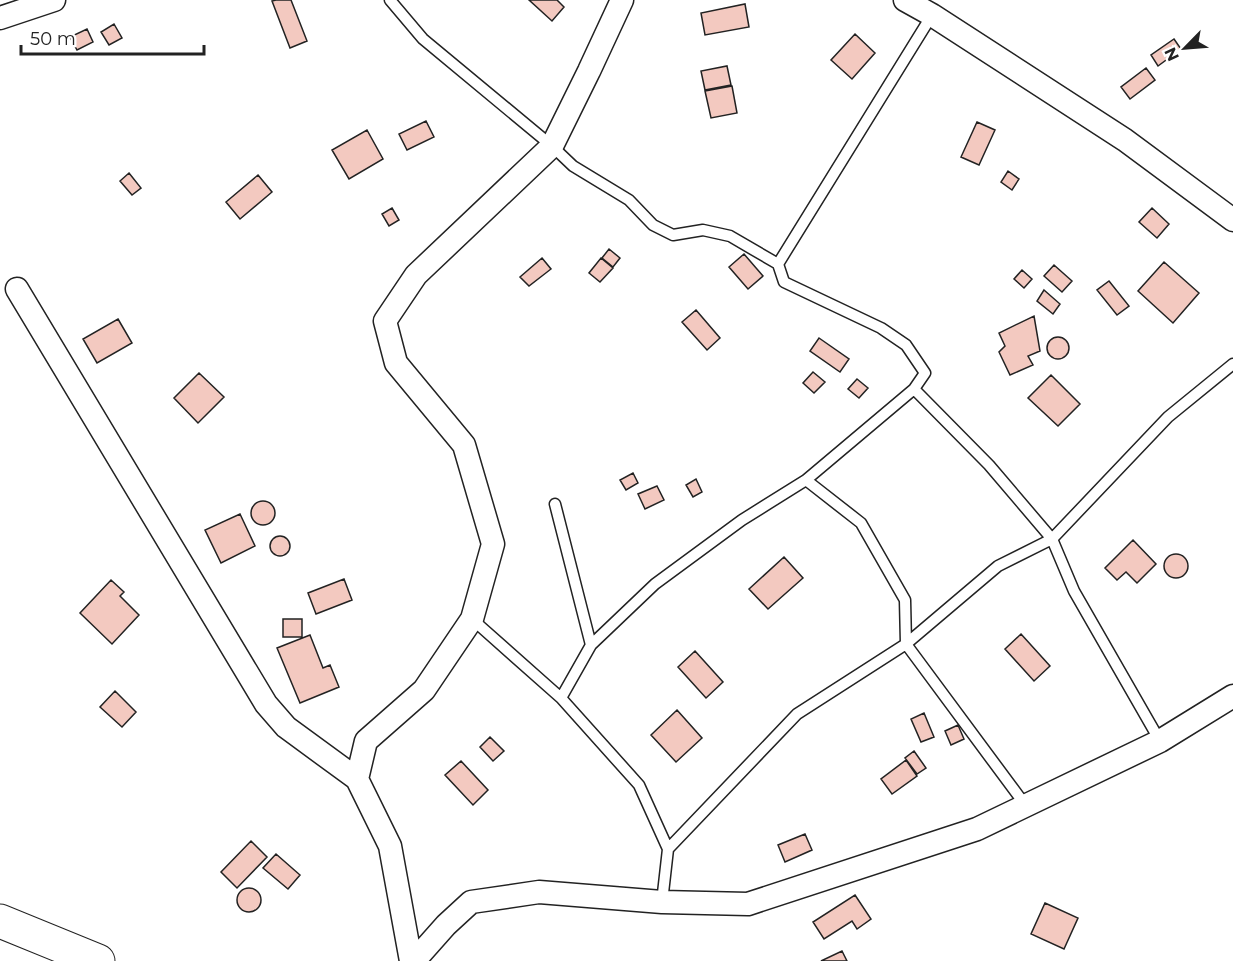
<svg xmlns="http://www.w3.org/2000/svg" width="1233" height="961" viewBox="0 0 1233 961" font-family="Montserrat,sans-serif">
<rect width="100%" height="100%" fill="#fff"/>
<path fill="#f3c9c0" stroke="#222" stroke-width="1.5" d="M276 0H291L307 41 290 48 272 1Z
M529 0H557L564 7 552 21Z
M745 4 749 27 705 35 701 13Z
M114 24 122 38 109 45 101 32Z
M87 29 93 42 77 50 70 37Z
M855 34 875 53 852 79 831 60Z
M1174 39 1181 49 1158 66 1151 55Z
M727 66 731 85 705 90 701 71Z
M1146 68 1155 80 1130 99 1121 87Z
M732 86 737 113 711 118 705 91Z
M426 121 434 137 407 150 399 134Z
M977 122 995 130 979 165 961 157Z
M367 130 383 159 349 179 332 150Z
M1008 171 1019 179 1012 190 1001 182Z
M129 173 141 188 132 195 120 181Z
M258 175 272 192 240 219 226 202Z
M392 208 399 220 389 226 382 214Z
M1152 208 1169 224 1157 238 1139 222Z
M609 249 620 258 613 267 602 258Z
M744 254 763 276 748 289 729 267Z
M542 258 551 269 529 286 520 277Z
M601 258 613 268 600 282 589 273Z
M1164 262 1199 293 1173 323 1138 291Z
M1054 265 1072 281 1062 292 1044 276Z
M1022 270 1032 279 1024 288 1014 279Z
M1109 281 1129 306 1117 315 1097 290Z
M1044 290 1060 304 1053 314 1037 301Z
M696 310 720 338 707 350 682 322Z
M1034 316 1040 351 1028 356 1033 365 1010 375 999 352 1005 346 999 333Z
M118 319 132 343 97 363 83 339Z
M1047 348a11 11 0 1 1 22 0a11 11 0 1 1-22 0Z
M819 338 849 359 840 372 810 351Z
M813 372 825 382 814 393 803 383Z
M199 373 224 397 198 423 174 398Z
M1051 375 1080 404 1058 426 1028 398Z
M857 379 868 388 859 398 848 389Z
M633 473 638 483 626 490 620 480Z
M696 479 702 492 693 497 686 485Z
M657 486 664 500 645 509 638 494Z
M251 513a12 12 0 1 1 24 0a12 12 0 1 1-24 0Z
M240 514 255 546 221 563 205 530Z
M270 546a10 10 0 1 1 20 0a10 10 0 1 1-20 0Z
M1133 540 1156 564 1137 583 1126 572 1117 580 1105 568Z
M1164 566a12 12 0 1 1 24 0a12 12 0 1 1-24 0Z
M784 557 803 578 768 609 749 589Z
M344 579 352 600 316 614 308 593Z
M111 580 124 592 120 596 139 615 112 644 80 613Z
M283 619H302V637H283Z
M1021 634 1050 666 1034 681 1005 649Z
M310 635 323 668 330 665 339 687 300 703 277 648Z
M695 651 723 682 706 698 678 667Z
M115 691 136 712 122 727 100 707Z
M677 710 702 738 676 762 651 735Z
M924 713 934 737 921 742 911 719Z
M958 725 964 739 951 745 945 731Z
M490 737 504 751 493 761 480 747Z
M914 751 926 768 917 774 905 758Z
M906 760 917 776 892 794 881 779Z
M461 761 488 790 473 805 445 775Z
M805 834 812 850 785 862 778 845Z
M251 841 267 857 237 888 221 872Z
M276 854 300 875 288 889 263 868Z
M237 900a12 12 0 1 1 24 0a12 12 0 1 1-24 0Z
M855 895 871 919 857 929 852 921 824 939 813 922Z
M1045 903 1078 918 1064 949 1031 934Z
M842 951 847 961H821Z"/>
<g fill="none" stroke-linecap="round" stroke-linejoin="round">
<g stroke="#222" stroke-width="13">
<path id="service" d="M390 0 423 39 552 146 573 166 629 200 653 225 673 235 703 230 730 236 778 264
M932 15 778 264 784 282 881 328 906 345 925 373 914 389 989 465 1052 539 1074 591 1160 741
M806 480 914 389
M555 504 591 645 561 698 639 785 668 849 662 902
M472 619 561 698
M591 645 655 584 742 520 806 480 861 523 905 600 906 644 1026 806
M668 849 797 714 906 644 998 566 1052 539 1168 417 1233 364"/>
</g>
<g stroke="#222" stroke-width="25">
<path id="minor" d="M905 0 932 15 1125 140 1233 220
M0 18 54 0
M17 289 266 704 286 727 357 779
M411 961 390 846 357 779 366 741 424 690 472 619 493 544 464 445 396 363 385 321 416 275 552 146 589 71 622 0
M414 961 446 925 471 902 539 892 662 902 748 904 977 829 1160 741 1233 696"/>
</g>
<g stroke="#222" stroke-width="35">
<path id="primary" d="M0 921 98 961"/>
</g>
<use href="#service" stroke="#fff" stroke-width="10"/>
<use href="#minor" stroke="#fff" stroke-width="22"/>
<use href="#primary" stroke="#fff" stroke-width="33"/>
</g>
<g transform="translate(1185 48) rotate(245)" stroke="#ffffff" stroke-width="4.5" paint-order="stroke">
<path d="M0-4.5L10 22L0 15L-10 22Z" fill="#222222"/>
<text y="-9" font-size="16" font-weight="bold" text-anchor="middle" fill="#222222">N</text>
</g>
<path d="M21 45v9h183v-9" fill="none" stroke="#222222" stroke-width="3"/>
<text x="30" y="45" font-size="18" fill="#222222" stroke="#ffffff" stroke-width="4.5" paint-order="stroke">50 m</text>
</svg>
